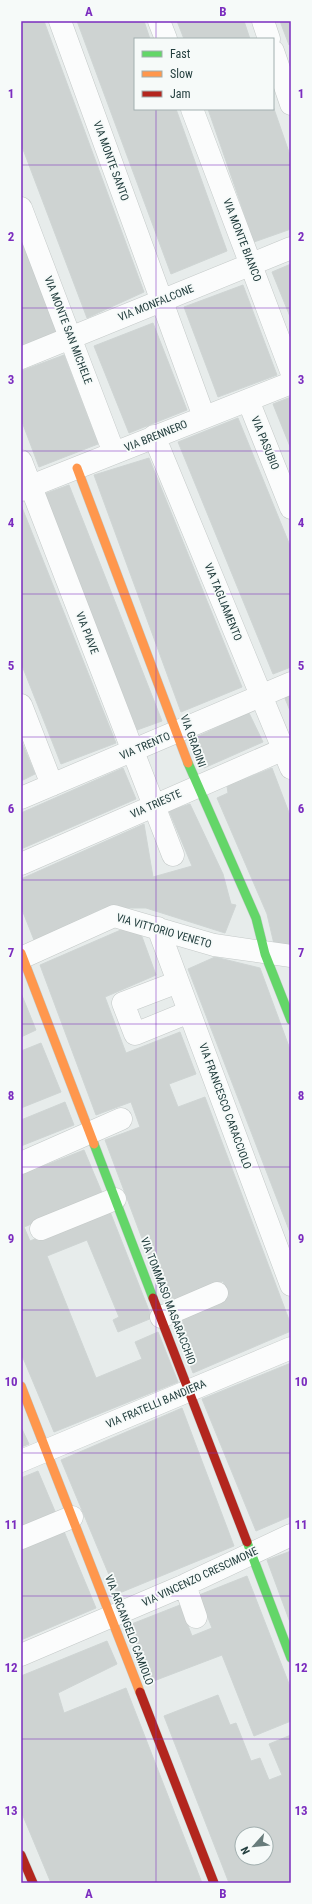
<svg xmlns="http://www.w3.org/2000/svg" width="312" height="1904" viewBox="0 0 312 1904" font-family="'Roboto Condensed',sans-serif">
<rect width="100%" height="100%" fill="#e7eceb"/>
<path fill="#ced3d2" stroke="#cfd5d4" fill-rule="evenodd" d="M21 21H44L144 292 87 318 21 144Z
M77 21H144L150 39H135V109H176L227 251 171 274Z
M177 21H244L250 39H184Z
M280 21H291V44L289 45Z
M273 106 291 158V229L254 242 208 109H273Z
M21 239 57 332 21 345Z
M291 264V319L272 272Z
M243 285 277 375 218 397 184 307Z
M153 323 187 410 129 433 94 346Z
M64 355 98 444 39 467 21 419V371Z
M291 397V449L273 404Z
M238 418 291 548V667L273 674 178 442Z
M149 458 242 687 181 712 94 475Z
M69 485 162 721 137 730 44 494Z
M21 505 116 743 61 764 21 663Z
M291 693V713L284 696Z
M249 713 263 742 204 768 192 739Z
M21 740 35 774 21 781Z
M123 768 136 799 21 849V813Z
M272 768 291 818V945L274 944 267 914 217 798 228 793 227 786Z
M190 804 223 874 231 904 236 905 225 933 146 908H103L34 940 21 907V879L144 824 153 877 192 866 169 811Z
M123 929 141 934 156 975 105 997 126 1053 180 1032 196 1074 169 1084 178 1107 205 1097 291 1325V1331L193 1373 173 1319 229 1296 223 1281 167 1305 105 1140 140 1127 131 1102 96 1115 40 965Z
M215 957 260 968 291 1052V1235L188 969Z
M21 993 36 1030 21 1037Z
M41 1043 61 1092 21 1108V1051Z
M65 1102 74 1125 21 1146V1120Z
M84 1150 103 1195 24 1227 30 1241 109 1209 152 1318 118 1332 113 1320 119 1317 87 1240 47 1256 96 1378 142 1359 135 1342 158 1332 178 1382 54 1432 21 1353V1175Z
M291 1363V1516L256 1531 202 1399Z
M182 1408 234 1546 117 1594 61 1460Z
M21 1427 29 1444 21 1447Z
M38 1471 57 1516 21 1532V1478Z
M63 1529 96 1608 21 1640V1547Z
M291 1551V1625L267 1560Z
M247 1576 291 1689V1721L254 1736 222 1655 151 1682 129 1625 180 1605 192 1636 212 1628 199 1595Z
M107 1641 117 1664 58 1693 64 1713 126 1688 202 1883H51L21 1811V1676Z
M218 1695 230 1725 236 1723 251 1761 260 1758 269 1780 282 1775 269 1744 291 1735V1883H229L164 1716ZM242 1834H266V1858H242Z"/>
<g fill="none" stroke-linecap="round" stroke-linejoin="round">
<g stroke="#c4c9c8" stroke-width="23">
<path id="street" d="M60 21 204 417
M159 21 166 39
M263 21 269 39
M273 51 291 104
M192 109 291 371
M21 208 114 453
M21 358 291 248
M248 400 291 508
M154 436 291 768
M21 461 173 855
M21 490 291 383
M21 705 52 785
M21 798 291 683
M21 864 291 746
M158 928 291 1285
M21 958 114 916 214 945 291 956
M178 982 123 1003 135 1034 189 1012
M21 1163 121 1119
M41 1229 115 1199
M161 1317 217 1293
M21 1461 291 1348
M21 1538 72 1517
M185 1585 196 1617
M21 1655 185 1585 291 1535"/>
</g>
<g stroke="#c2c9c8" stroke-width="10">
<path id="fast" d="M188 763 256 918 265 954 291 1020
M94 1144 153 1298
M247 1542 291 1658"/>
</g>
<g stroke="#c2c9c8" stroke-width="10">
<path id="slow" d="M77 468 188 763
M21 953 94 1144
M21 1386 140 1692"/>
</g>
<g stroke="#c2c9c8" stroke-width="10">
<path id="jam" d="M153 1298 247 1542
M140 1692 214 1883
M21 1855 33 1883"/>
</g>
<use href="#street" stroke="#fbfcfc" stroke-width="22"/>
<use href="#fast" stroke="#63d668" stroke-width="9"/>
<use href="#slow" stroke="#ff974d" stroke-width="9"/>
<use href="#jam" stroke="#b3261e" stroke-width="9"/>
</g>
<path fill="none" stroke="#7b2cbf" stroke-width="1" stroke-opacity="0.55" d="M156 21V39M156 109V1883M21 165H291M21 308H291M21 451H291M21 594H291M21 737H291M21 880H291M21 1024H291M21 1167H291M21 1310H291M21 1453H291M21 1596H291M21 1739H291"/>
<g text-anchor="middle" dominant-baseline="central" stroke-width="3.5" stroke-linejoin="round" paint-order="stroke">
<g font-size="11" fill="#243f3f" stroke="#f6faf9">
<text transform="translate(111 161) rotate(70)">VIA MONTE SANTO</text>
<text transform="translate(242 240) rotate(69)">VIA MONTE BIANCO</text>
<text transform="translate(156 303) rotate(-22)">VIA MONFALCONE</text>
<text transform="translate(68 330) rotate(69)">VIA MONTE SAN MICHELE</text>
<text transform="translate(156 436) rotate(-22)">VIA BRENNERO</text>
<text transform="translate(265 443) rotate(68)">VIA PASUBIO</text>
<text transform="translate(223 602) rotate(68)">VIA TAGLIAMENTO</text>
<text transform="translate(87 633) rotate(69)">VIA PIAVE</text>
<text transform="translate(193 741) rotate(70)">VIA GRADINI</text>
<text transform="translate(145 746) rotate(-23)">VIA TRENTO</text>
<text transform="translate(156 804) rotate(-24)">VIA TRIESTE</text>
<text transform="translate(164 931) rotate(16)">VIA VITTORIO VENETO</text>
<text transform="translate(225 1106) rotate(70)">VIA FRANCESCO CARACCIOLO</text>
<text transform="translate(168 1301) rotate(69)">VIA TOMMASO MASARACCHIO</text>
<text transform="translate(156 1404) rotate(-23)">VIA FRATELLI BANDIERA</text>
<text transform="translate(200 1577) rotate(-25)">VIA VINCENZO CRESCIMONE</text>
<text transform="translate(129 1630) rotate(69)">VIA ARCANGELO CAMIOLO</text>
</g>
</g>
<rect width="312" height="1904" fill="none" stroke="#f6faf9" stroke-width="44"/>
<rect x="134" y="38" width="140" height="72" fill="#f6faf9" stroke="#a2afaf"/>
<rect x="142" y="51" width="20" height="6" fill="#63d668" stroke="#a2afaf"/>
<text x="170" y="58" font-size="12" fill="#243f3f">Fast</text>
<rect x="142" y="71" width="20" height="6" fill="#ff974d" stroke="#a2afaf"/>
<text x="170" y="78" font-size="12" fill="#243f3f">Slow</text>
<rect x="142" y="91" width="20" height="6" fill="#b3261e" stroke="#a2afaf"/>
<text x="170" y="98" font-size="12" fill="#243f3f">Jam</text>
<g transform="translate(254 1846) rotate(243)"><circle r="19" fill="#f6faf9" stroke="#a2afaf"/>
<path d="M0-3L7 15L0 10L-7 15Z" fill="#687c7b"/>
<text y="-6" font-size="11" font-weight="bold" text-anchor="middle" fill="#243f3f">N</text>
</g>
<rect x="22" y="22" width="268" height="1860" fill="none" stroke="#7b2cbf" stroke-width="1.5"/>
<g font-size="13" text-anchor="middle" font-weight="bold" fill="#7b2cbf">
<text x="89" y="16">A</text>
<text x="223" y="16">B</text>
<text x="11" y="98">1</text>
<text x="301" y="98">1</text>
<text x="11" y="241">2</text>
<text x="301" y="241">2</text>
<text x="11" y="384">3</text>
<text x="301" y="384">3</text>
<text x="11" y="527">4</text>
<text x="301" y="527">4</text>
<text x="11" y="670">5</text>
<text x="301" y="670">5</text>
<text x="11" y="813">6</text>
<text x="301" y="813">6</text>
<text x="11" y="957">7</text>
<text x="301" y="957">7</text>
<text x="11" y="1100">8</text>
<text x="301" y="1100">8</text>
<text x="11" y="1243">9</text>
<text x="301" y="1243">9</text>
<text x="11" y="1386">10</text>
<text x="301" y="1386">10</text>
<text x="11" y="1529">11</text>
<text x="301" y="1529">11</text>
<text x="11" y="1672">12</text>
<text x="301" y="1672">12</text>
<text x="11" y="1815">13</text>
<text x="301" y="1815">13</text>
<text x="89" y="1898">A</text>
<text x="223" y="1898">B</text>
</g>
</svg>
